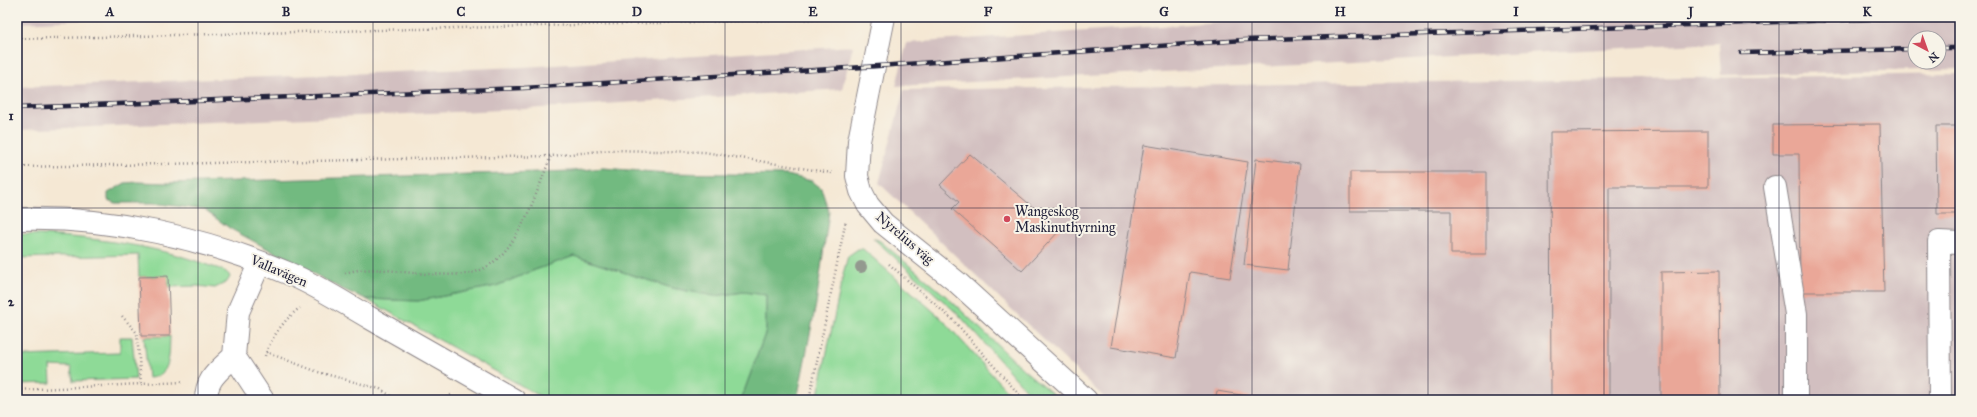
<svg xmlns="http://www.w3.org/2000/svg" width="1977" height="417" viewBox="0 0 1977 417" font-family="'IM FELL Great Primer',serif">
<rect width="100%" height="100%" fill="#f7f3e8"/>
<filter id="ink" filterUnits="userSpaceOnUse"><feTurbulence type="fractalNoise" baseFrequency=".025" numOctaves="2"/><feDisplacementMap in="SourceGraphic" scale="8" xChannelSelector="R" yChannelSelector="G"/><feConvolveMatrix kernelMatrix="1 2 1 2 8 2 1 2 1" color-interpolation-filters="sRGB"/></filter>
<filter id="wash" filterUnits="userSpaceOnUse"><feTurbulence type="fractalNoise" baseFrequency=".012" numOctaves="4" result="noise"/><feDisplacementMap in="SourceGraphic" scale="16" xChannelSelector="R" yChannelSelector="G"/><feGaussianBlur stdDeviation="0.9" result="paint"/><feColorMatrix in="noise" values="0 0 0 0 0 0 0 0 0 0 0 0 0 0 0 0 0 1.4 0 .05"/><feComposite in="paint" operator="in"/></filter>
<g filter="url(#wash)">
<rect width="100%" height="100%" fill="#f5e8d4"/>
<path fill="#d2bfc0" fill-rule="evenodd" d="M17 17H155L17 23Z
M1295 17H1960V69L1721 75 1719 43 896 86 907 43ZM1915 38H1939V62H1915Z
M853 46 842 89 525 109 17 130V87L523 67Z
M1960 74V400H1107L879 183 904 90Z"/>
<path fill="#8eda97" stroke="#587e69" d="M17 234C80 236 150 243 210 266 216 268 228 270 230 277L227 282 215 288 197 286 169 287 167 276 139 277 138 255 17 258Z
M873 238 880 241 946 296 1024 370 1060 400H1035L960 316Z
M858 249H863L942 319 1015 400H817L843 274 848 256Z
M574 256 672 288 714 296 744 292 766 295V331L741 400H547L366 299 418 301 496 286 535 270Z
M170 336C169 354 172 377 148 378L144 337Z
M120 337H132L136 379 73 381 71 367 50 366 51 383 17 384V356L120 353Z"/>
<path fill="#72ba80" stroke="#4a6e5e" d="M603 168 667 173 787 175 812 181 821 188 829 212 816 304 797 400H741L766 331V295L744 292 714 296 672 288 574 256 535 270 496 286 418 301 366 299 342 289 231 229 204 210 154 203H115L108 200V193L125 183 138 182 168 183 572 171Z"/>
<g id="blocks">
<path fill="#eaa798" d="M1880 124 1884 292H1800L1799 154H1773V125Z
M1936 126H1960V214H1937Z
M1708 131V187H1609V400H1551L1550 132Z
M1144 145 1248 162 1230 278 1190 272 1176 358 1111 347Z
M970 154 1060 230 1022 271 952 209 959 202 940 185Z
M1256 159 1300 164 1288 270 1244 265Z
M1350 172H1486V254H1451V211H1350Z
M1719 271 1720 400H1661V272Z
M168 276 170 336H141L139 277Z
M1217 391 1265 399V400H1215Z"/>
</g>
</g>
<g filter="url(#ink)">
<use href="#blocks" fill-opacity="0" stroke="#8c8588" stroke-width="1"/>
<g fill="none" stroke-linecap="round" stroke-linejoin="round">
<g stroke="#8c8588" stroke-width="24">
<path id="minor" d="M884 17 859 141 857 176 861 191 868 205 883 223 958 283 1086 400
M1775 187 1796 314V400
M17 219C110 216 205 238 290 274 318 286 344 303 370 318 418 345 466 373 514 400
M260 262 238 312 234 356 263 400
M206 400C206 378 219 371 234 356
M1940 400 1939 242 1960 243"/>
</g>
<path stroke="#8c8588" stroke-width="2.5" stroke-dasharray="1 3" stroke-linecap="butt" d="M532 17 537 27
M17 39 858 18
M17 167 551 156 611 150 704 152 832 173
M889 264 953 320 1024 400
M345 273C367 266 391 271 414 273 432 274 462 277 478 271 519 255 536 192 551 156
M122 316 137 333 141 384
M266 352 318 372 380 389 397 400
M265 356C270 339 286 317 300 308
M17 390 183 382
M439 400 451 395
M809 400 846 220"/>
<use href="#minor" stroke="#fff" stroke-width="22"/>
<g stroke="#22223b" stroke-width="4.5">
<path id="rail" d="M1939 48H1960
M1741 53 1915 49
M17 108 524 88 864 67 1244 40 1930 17"/>
</g>
<use href="#rail" stroke="#f7f3e8" stroke-width="3" stroke-dasharray="9" stroke-linecap="butt"/>
</g>
<circle fill="#93998f" cx="861" cy="267" r="6"/>
</g>
<path fill="none" stroke="#22223b" stroke-width="1" stroke-opacity="0.55" d="M198 17V400M373 17V400M549 17V400M725 17V400M901 17V400M1076 17V400M1252 17V400M1428 17V400M1604 17V400M1779 17V400M17 208H1960"/>
<circle fill="#d1495b" stroke="#f7f3e8" stroke-width="1.5" cx="1007" cy="219" r="4"/>
<g text-anchor="middle" dominant-baseline="central" stroke-width="4" stroke-linejoin="round" paint-order="stroke">
<g font-size="14" fill="#22223b" stroke="#f7f3e8" text-anchor="start">
<text x="1015" y="211">Wangeskog<tspan x="1015" dy="16">Maskinuthyrning</tspan></text>
</g>
<g font-size="14" fill="#22223b" stroke="#f7f3e8">
<text transform="translate(905 238) rotate(41)">Nyrelius väg</text>
<text transform="translate(279 271) rotate(23)">Vallavägen</text>
</g>
</g>
<rect width="1977" height="417" fill="none" stroke="#f7f3e8" stroke-width="44"/>
<g transform="translate(1927 50) rotate(139)"><circle r="19" fill="#f7f3e8" stroke="#a29fa3"/>
<path d="M0-3L7 15L0 10L-7 15Z" fill="#d1495b"/>
<text y="-6" font-size="11" font-weight="bold" text-anchor="middle" fill="#22223b">N</text>
</g>
<rect x="22" y="22" width="1933" height="373" fill="none" stroke="#22223b" stroke-width="1.5"/>
<g font-size="13" text-anchor="middle" font-weight="bold" fill="#22223b">
<text x="110" y="16">A</text>
<text x="286" y="16">B</text>
<text x="461" y="16">C</text>
<text x="637" y="16">D</text>
<text x="813" y="16">E</text>
<text x="988" y="16">F</text>
<text x="1164" y="16">G</text>
<text x="1340" y="16">H</text>
<text x="1516" y="16">I</text>
<text x="1691" y="16">J</text>
<text x="1867" y="16">K</text>
<text x="11" y="120">1</text>
<text x="11" y="306">2</text>
</g>
</svg>
